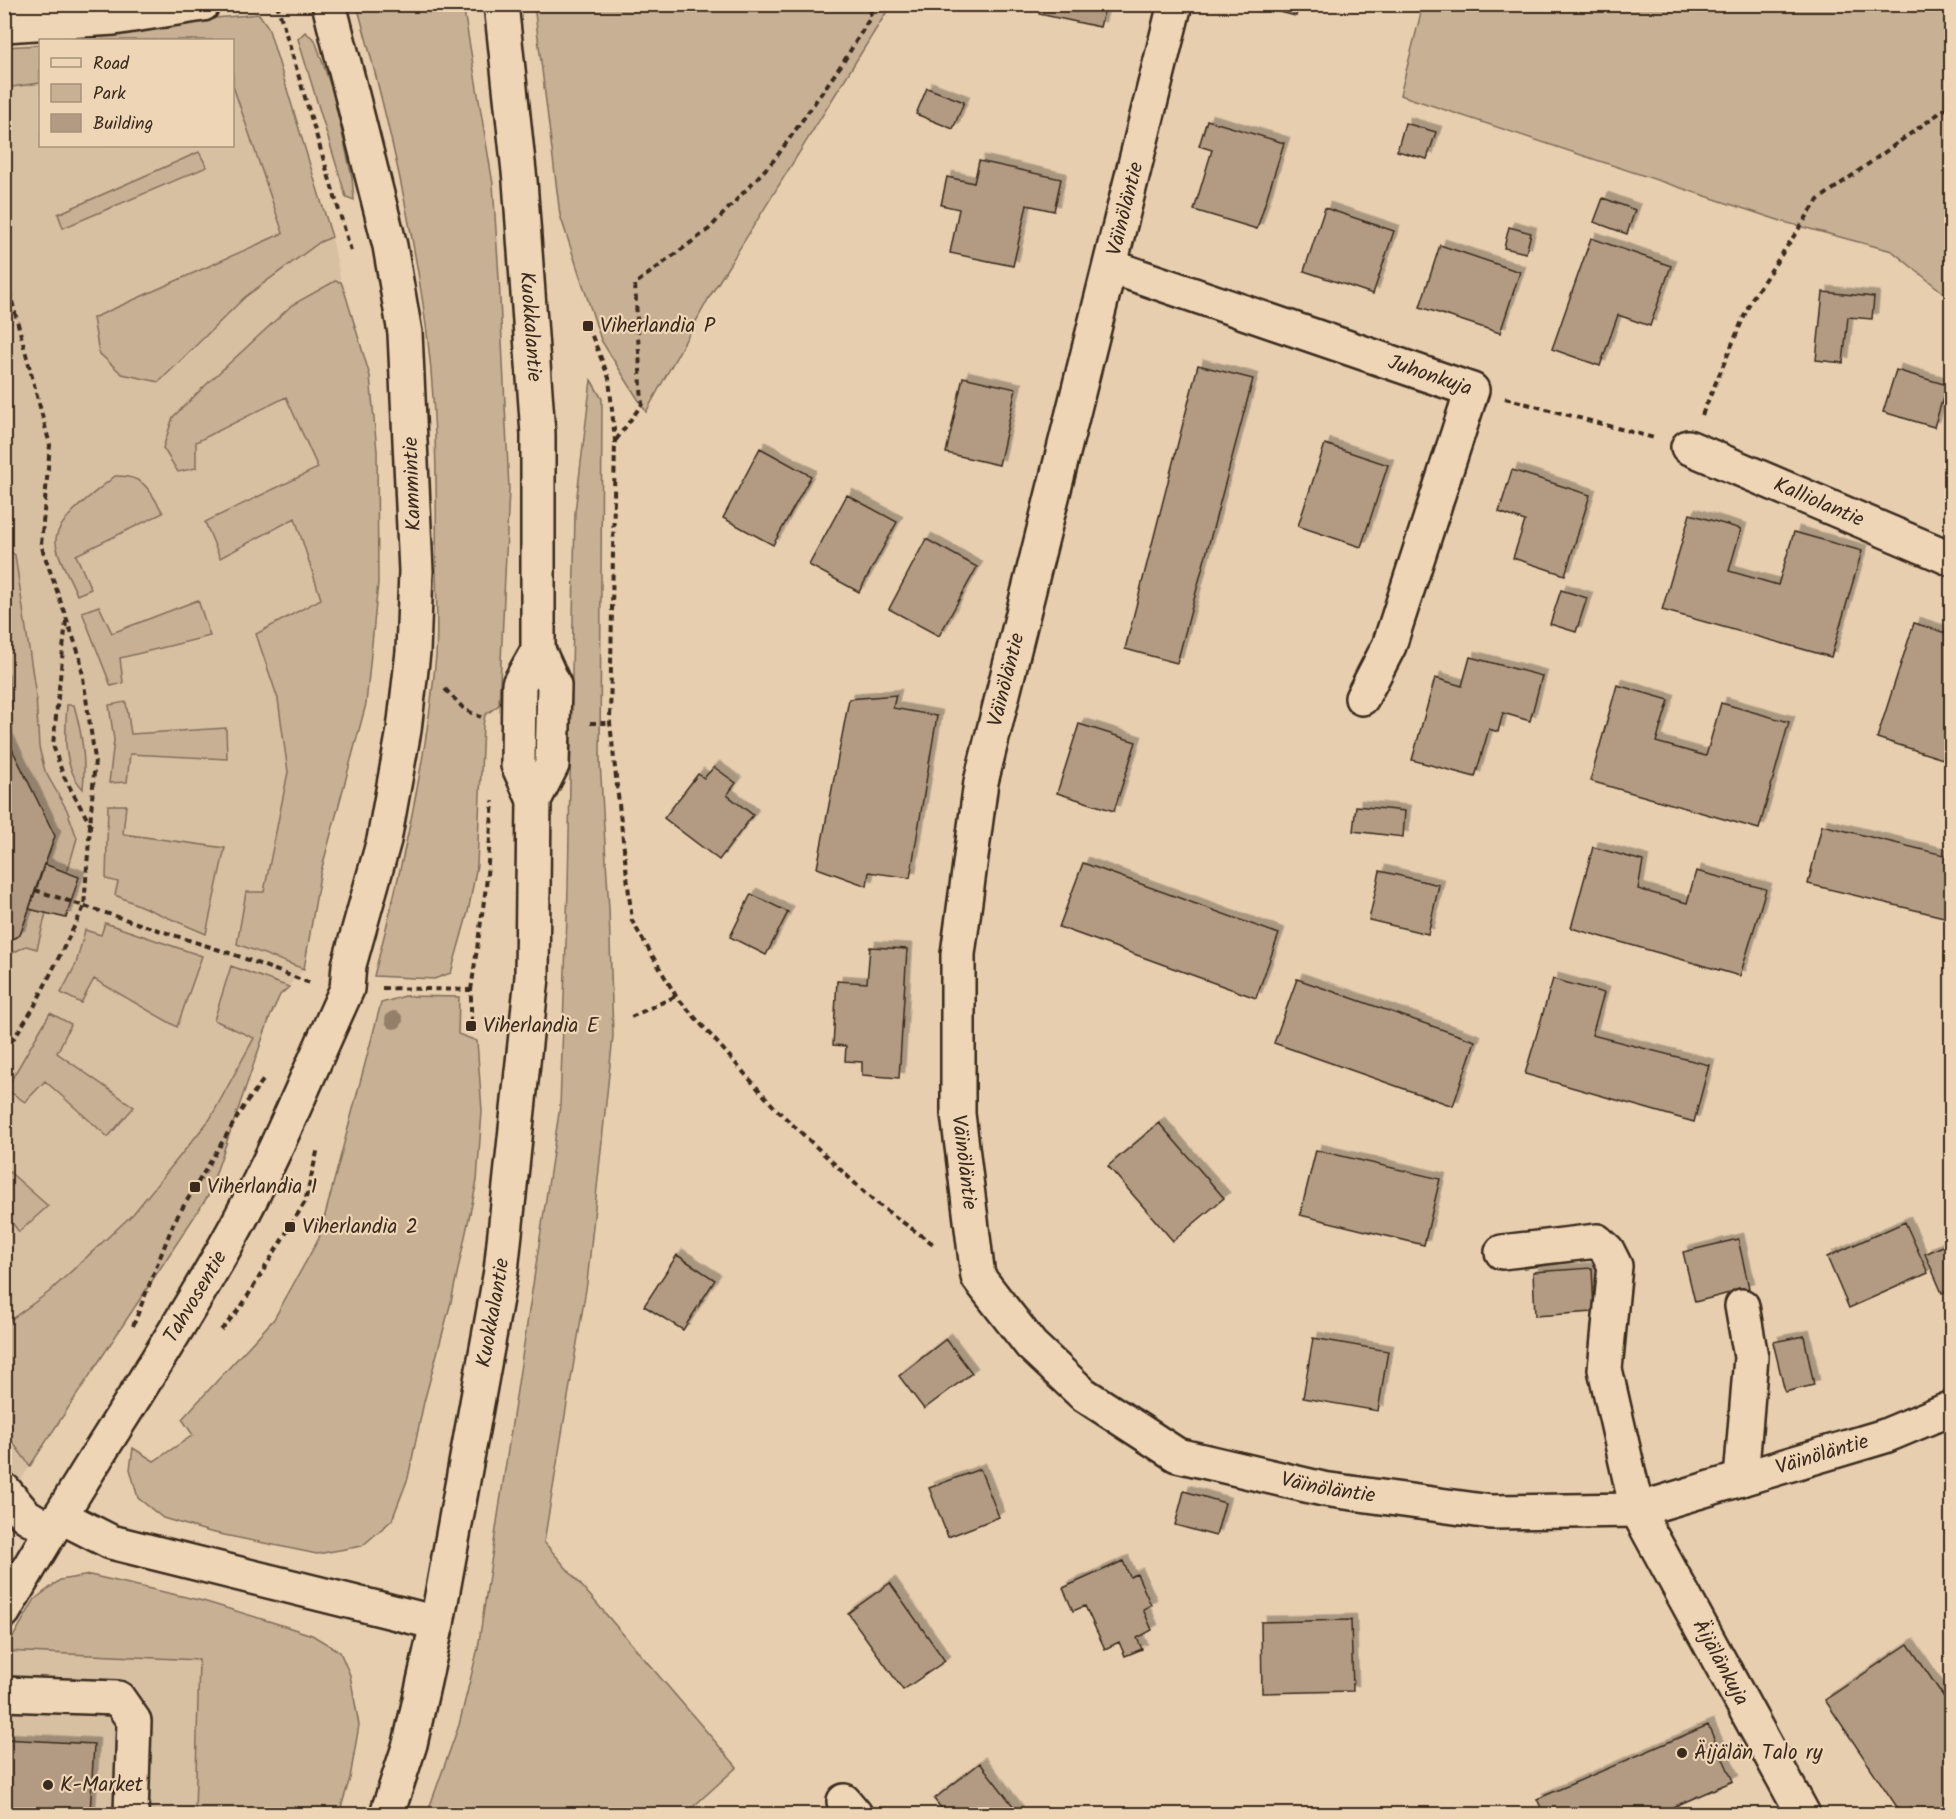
<svg xmlns="http://www.w3.org/2000/svg" width="1956" height="1819" viewBox="0 0 1956 1819" font-family="Kalam,sans-serif">
<defs>
<filter id="shadow"><feDropShadow dx="5.5" dy="-5.5" stdDeviation="0" flood-color="#0004"/></filter>
</defs>
<rect width="100%" height="100%" fill="#e7ceaf"/>
<filter id="ink" filterUnits="userSpaceOnUse"><feTurbulence type="fractalNoise" baseFrequency=".0167" numOctaves="2"/><feDisplacementMap in="SourceGraphic" scale="12" xChannelSelector="R" yChannelSelector="G"/><feConvolveMatrix kernelMatrix="1 2 1 2 8 2 1 2 1" color-interpolation-filters="sRGB"/></filter>
<g filter="url(#ink)">
<path fill="#d7bfa2" d="M259 14 268 27 311 166 332 237 341 282 370 376 377 451 378 583 366 704 320 875 304 969 280 995 270 1017 208 1196 5 1504 4 47 40 45V146H232V40H73Z
M90 1575 200 1660 195 1814H5L4 1650 35 1599 60 1580Z"/>
<path fill="#c7b094" stroke="#816d59" stroke-width="1.5" d="M357 5H463L493 184 499 278 509 489 499 705 485 715 483 725 477 865 468 912 451 973 434 979 374 976C401 871 426 765 436 656 438 623 436 589 436 557 437 473 436 387 423 304 408 203 384 103 357 5Z
M534 5H891L710 296 646 412 601 340 560 215Z
M1423 5H1951V299L1892 251 1784 222 1400 95Z
M259 14 268 27 332 237 320 242 245 297 159 382 122 374 99 353 93 318 283 233 233 86 232 40H73L204 19Z
M305 32 315 40 333 93 352 177 354 200 346 197 298 39Z
M40 45V83L5 88V47Z
M199 152 207 167 63 228 58 214Z
M335 281 341 282 345 293 370 376 377 451 378 583 366 704 320 875 304 969 237 944 246 892H264L288 772 278 699 256 634 321 599 295 518 220 558 205 522 318 468 286 397 196 442V468L178 472 163 448 173 417 209 382 292 305Z
M591 380 602 399 600 762 609 909 613 1036 587 1283 544 1542 737 1767 685 1814H427L459 1725 478 1648 560 1106 568 889 575 512Z
M115 476C144 475 149 489 163 513L76 555 91 589 77 595C71 579 57 558 56 542 54 520 99 490 115 476Z
M4 547 15 555 36 696 39 747 45 771 67 810 77 838 67 873 44 864 7 739Z
M198 600 210 636 120 658 123 683 111 686 82 612 99 606 112 633Z
M126 702 131 734 226 728 227 759 130 754 127 782 109 783 114 740 109 705Z
M67 705H74C82 734 86 759 83 789 62 767 65 733 67 705Z
M108 805H126L123 834 225 848 206 934 115 895 118 882 106 879Z
M29 909 46 913 37 949 26 946 5 957V943L20 935Z
M105 923 202 956 177 1027 94 979 81 1003 61 993 76 964 85 930 101 935Z
M231 966 289 987 280 995 270 1017 208 1196 30 1466 5 1432V1324L49 1292 133 1214 210 1119 254 1038 214 1020Z
M405 996 459 997 458 1034 477 1041 482 1111 477 1181 451 1302 424 1402 408 1478 392 1520 362 1546 317 1554 210 1532 163 1518 138 1498 130 1469 133 1448 154 1461 193 1435 182 1419 274 1319 319 1238 381 1003Z
M50 1013 71 1024 57 1053 134 1107 108 1137 45 1081 25 1102 6 1089Z
M5 1168 48 1206 19 1232 5 1213Z
M90 1575 203 1601 275 1623 312 1635 340 1652 350 1675 359 1725 350 1778 339 1814H195L199 1660 5 1651 35 1599 60 1580Z"/>
<path fill="#b29b82" stroke="#3b2a1e" stroke-width="1.5" filter="url(#shadow)" d="M1041 4H1106L1100 27 1039 14Z
M1248 4H1299L1296 16Z
M927 88 964 102 953 129 916 114Z
M1207 120 1284 143 1257 229 1194 210 1212 150 1199 146Z
M1405 123 1436 132 1427 159 1397 151Z
M979 161 1061 179 1054 211 1027 205 1013 266 950 253 959 209 941 205 947 177 974 183Z
M1603 198 1635 210 1627 234 1594 222Z
M1325 208 1394 231 1373 294 1304 271Z
M1509 227 1531 233 1526 253 1504 248Z
M1591 238 1671 266 1650 326 1618 315 1600 366 1552 349Z
M1440 245 1520 272 1500 333 1420 307Z
M1823 292 1874 297 1872 319 1848 317 1843 363 1816 360Z
M1198 365 1253 379 1177 663 1125 649Z
M1896 370 1947 385 1934 427 1883 412Z
M963 377 1016 389 999 465 946 453Z
M1325 444 1388 465 1361 547 1298 526Z
M760 448 811 476 773 545 723 518Z
M1512 470 1590 495 1565 575 1513 558 1525 521 1499 512Z
M847 495 897 522 859 592 809 565Z
M1690 514 1741 529 1729 571 1778 585 1794 532 1862 551 1831 657 1662 610Z
M926 539 977 567 939 636 889 609Z
M1561 590 1587 598 1576 632 1550 624Z
M1914 623 1952 635V762L1877 738Z
M1470 657 1542 676 1530 721 1503 713 1498 732 1489 729 1475 777 1412 760 1435 678 1462 686Z
M4 679 7 739 55 836 20 935 4 943Z
M1617 685 1669 700 1656 742 1706 756 1721 703 1789 722 1759 829 1590 781Z
M896 695 893 708 937 716 910 878 869 872 867 886 817 868 849 699Z
M1079 724 1136 742 1114 811 1057 793Z
M714 767 736 783 727 795 753 815 719 860 664 818 698 774 704 778Z
M1356 806 1405 811 1403 837 1353 831Z
M1822 825 1952 857V919L1808 884Z
M1593 847 1643 861 1638 889 1687 903 1696 871 1766 889 1740 976 1571 928Z
M1083 863 1279 934 1256 998 1059 927Z
M44 864 79 877 66 918 29 909Z
M1380 871 1439 885 1428 934 1369 920Z
M751 894 788 912 766 955 730 937Z
M870 947 907 949 899 1078 862 1075V1062L845 1061 846 1046 833 1045 837 981 867 983Z
M1297 979 1475 1041 1453 1106 1274 1043Z
M1553 979 1604 993 1592 1035 1709 1065 1694 1122 1525 1074Z
M1159 1123 1224 1198 1173 1241 1108 1166Z
M1316 1150 1440 1179 1424 1245 1300 1215Z
M1905 1222 1928 1273 1849 1308 1827 1257Z
M1738 1239 1749 1288 1695 1302 1683 1252Z
M1952 1242V1289L1942 1293 1925 1254Z
M677 1255 715 1280 683 1330 644 1306Z
M1592 1268 1594 1312 1535 1316 1533 1272Z
M1804 1336 1814 1385 1785 1392 1773 1342Z
M1313 1338 1388 1351 1378 1411 1303 1398Z
M946 1339 972 1373 924 1409 899 1376Z
M980 1469 999 1517 948 1537 929 1488Z
M1184 1491 1225 1503 1216 1536 1175 1525Z
M1123 1561 1130 1577 1137 1574 1151 1605 1143 1609 1152 1630 1137 1638 1142 1649 1125 1656 1119 1642 1105 1649 1085 1606 1073 1611 1063 1588Z
M890 1583 945 1661 903 1690 848 1613Z
M1351 1620 1353 1691 1262 1693 1261 1622Z
M1908 1644 1952 1709V1803L1935 1814H1915L1910 1807 1901 1813 1825 1700Z
M1708 1725 1733 1781 1657 1814H1544L1537 1799Z
M4 1739 94 1744 90 1814H4Z
M980 1763 1018 1812 1015 1814H946L934 1799Z"/>
<g fill="none" stroke-linecap="round" stroke-linejoin="round">
<g stroke="#3b2a1e" stroke-width="38">
<g id="minor">
<path id="s1" d="M1175 4 981 782 958 954V1114L978 1277 1031 1345 1083 1394 1177 1455 1323 1489 1491 1512 1637 1510 1885 1436 1952 1408"/>
<path d="M4 25 114 18 203 4"/>
<path id="s2" d="M1112 267 1472 390 1389 646 1362 698"/>
<path id="s3" d="M1688 447 1952 559"/>
<path id="s4" d="M1502 1252 1597 1241 1607 1250 1615 1266 1605 1369 1637 1510 1803 1814"/>
<path d="M1741 1479 1751 1357 1742 1306"/>
<path d="M4 1490 25 1515 50 1530"/>
<path d="M60 1516 111 1542 437 1623"/>
<path id="s5" d="M4 1611C74 1486 157 1368 227 1243 273 1162 308 1074 347 989L349 965 384 840 404 730 413 652 416 571 405 333 390 246 329 4"/>
<path d="M4 1694 118 1698 134 1721 131 1814"/>
<path d="M844 1801 855 1814"/>
</g>
</g>
<g stroke="#3b2a1e" stroke-width="38">
<g id="major">
<path id="s6" d="M501 4 520 181 538 434V650L519 684 518 765 534 800"/>
<path id="s7" d="M387 1814 410 1744 437 1623 501 1271 532 977 534 800 552 765 554 685 538 650"/>
</g>
</g>
<path stroke="#3b2a1e" stroke-width="4" stroke-dasharray="6 4.5" stroke-linecap="butt" d="M277 4 352 254
M4 271 50 445 41 545 80 657 95 759 84 907 33 1009 4 1053
M588 326 609 378 615 441 610 723 632 921 676 996 776 1109 876 1203 936 1246
M1505 398 1654 438
M1702 415 1751 300 1818 200 1952 104
M616 440 642 404 635 284 709 229 775 159 844 61 870 18 872 4
M66 621 53 745 63 775 91 826
M445 689 465 710 481 717
M590 723H610
M35 890 235 955 310 983
M382 988 471 990V1026
M471 990 486 887 493 801
M631 1017 676 996
M133 1326 174 1222 244 1106 264 1079
M221 1330 241 1307 305 1202 318 1148"/>
<use href="#minor" stroke="#eed5b5" stroke-width="33"/>
<use href="#major" stroke="#eed5b5" stroke-width="33"/>
</g>
<circle fill="#947f69" cx="394" cy="1020" r="9"/>
</g>
<g fill="#3b2a1e" stroke="#eed5b5" stroke-width="2">
<rect x="582" y="320" width="12" height="12" rx="3"/>
<rect x="465" y="1020" width="12" height="12" rx="3"/>
<rect x="189" y="1181" width="12" height="12" rx="3"/>
<rect x="284" y="1221" width="12" height="12" rx="3"/>
<circle cx="1682" cy="1753" r="6"/>
<circle cx="48" cy="1785" r="6"/>
</g>
<g text-anchor="middle" dominant-baseline="central" stroke-width="4.5" stroke-linejoin="round" paint-order="stroke">
<g font-size="21" fill="#3b2a1e" stroke="#eed5b5">
<text transform="translate(1126 209) rotate(-76)">Väinöläntie</text>
<text stroke="none"><textPath href="#s6" startOffset="324">Kuokkalantie</textPath></text>
<text stroke="none"><textPath href="#s2" startOffset="336">Juhonkuja</textPath></text>
<text transform="translate(413 484) rotate(-92)">Kammintie</text>
<text stroke="none"><textPath href="#s3" startOffset="142">Kalliolantie</textPath></text>
<text transform="translate(1007 680) rotate(-76)">Väinöläntie</text>
<text stroke="none"><textPath href="#s1" startOffset="1184">Väinöläntie</textPath></text>
<text stroke="none"><textPath href="#s5" startOffset="368">Tahvosentie</textPath></text>
<text stroke="none"><textPath href="#s7" startOffset="513">Kuokkalantie</textPath></text>
<text stroke="none"><textPath href="#s1" startOffset="2228">Väinöläntie</textPath></text>
<text stroke="none"><textPath href="#s1" startOffset="1724">Väinöläntie</textPath></text>
<text stroke="none"><textPath href="#s4" startOffset="549">Äijälänkuja</textPath></text>
</g>
<g font-size="21" fill="#3b2a1e" stroke="#eed5b5" text-anchor="start">
<text x="600" y="326">Viherlandia P</text>
<text x="483" y="1026">Viherlandia E</text>
<text x="207" y="1187">Viherlandia 1</text>
<text x="302" y="1227">Viherlandia 2</text>
<text x="1694" y="1753">Äijälän Talo ry</text>
<text x="60" y="1785">K-Market</text>
</g>
</g>
<rect width="1956" height="1819" fill="none" stroke="#eed5b5" stroke-width="24"/>
<rect x="12" y="12" width="1932" height="1795" fill="none" stroke="#3b2a1e" stroke-width="2" filter="url(#ink)"/>
<rect x="39" y="39" width="195" height="108" fill="#eed5b5" stroke="#a69179" stroke-width="1.5"/>
<rect x="51" y="58" width="30" height="9" fill="#eed5b5" stroke="#a69179" stroke-width="1.5"/>
<text x="93" y="69" font-size="18" fill="#3b2a1e">Road</text>
<rect x="51" y="84" width="30" height="18" fill="#c7b094" stroke="#a69179" stroke-width="1.5"/>
<text x="93" y="99" font-size="18" fill="#3b2a1e">Park</text>
<rect x="51" y="114" width="30" height="18" fill="#b29b82" stroke="#a69179" stroke-width="1.5"/>
<text x="93" y="129" font-size="18" fill="#3b2a1e">Building</text>
</svg>
